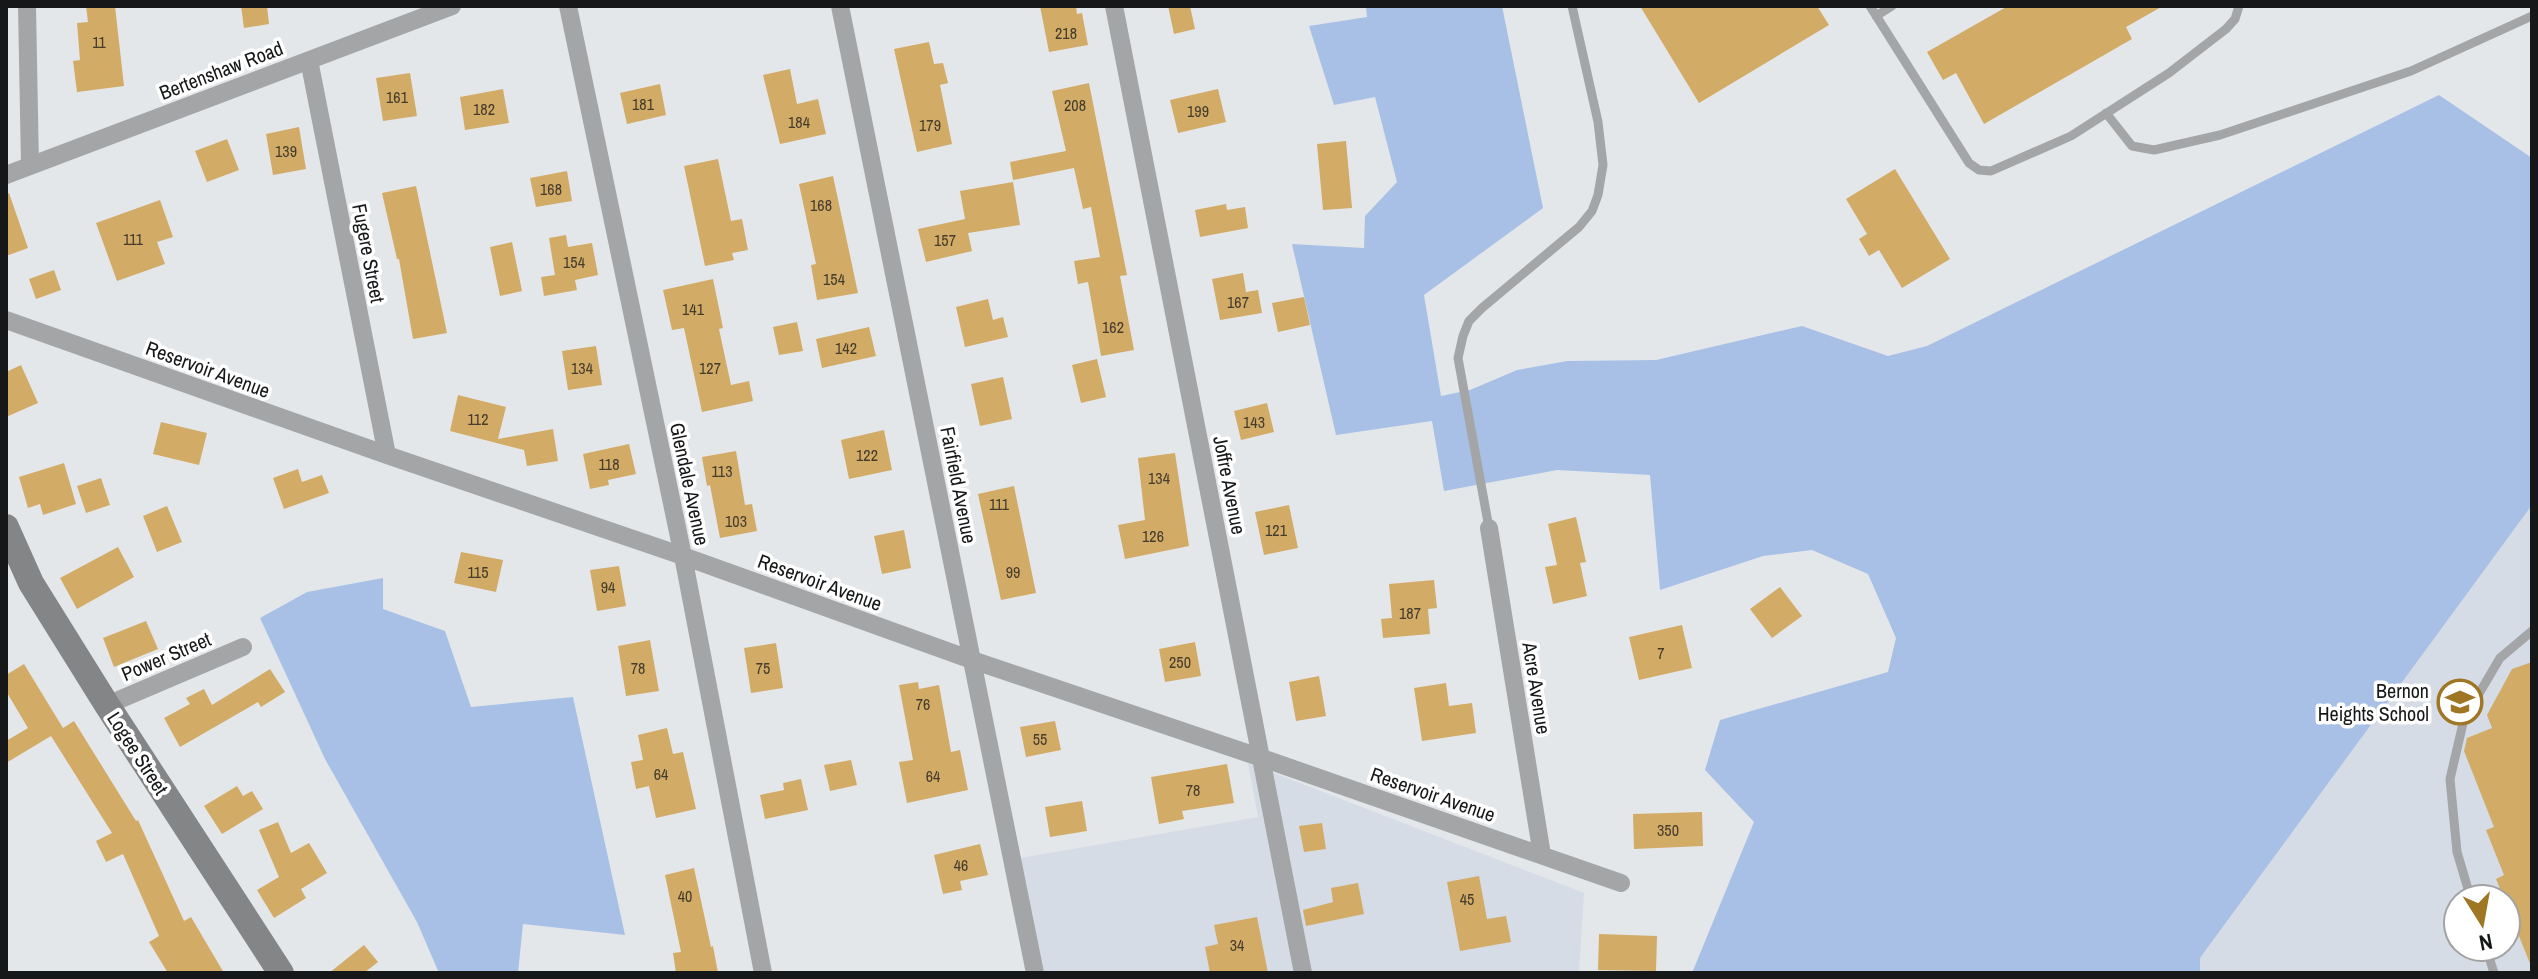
<svg xmlns="http://www.w3.org/2000/svg" width="2538" height="979" viewBox="0 0 2538 979" font-family="'Archivo Narrow',sans-serif">
<rect width="100%" height="100%" fill="#e4e7ea"/>
<path fill="#d5dce6" fill-rule="evenodd" d="M2532 505V973H2200V958ZM2458 899H2506V947H2458Z
M1248 763 1584 893 1579 973H1034L1015 859 1258 817Z"/>
<path fill="#a8c0e6" d="M1366 6H1502L1543 208 1424 295 1441 396 1470 390 1517 370 1567 361 1656 360 1802 326 1888 356 1927 346 2439 95 2532 158V505L2200 958V973H1692L1754 822 1705 770 1720 720 1888 672 1896 638 1868 574 1812 550 1763 556 1660 590 1650 475 1557 470 1444 491 1432 421 1336 435 1292 244 1364 248 1365 216 1397 182 1375 97 1334 105 1309 26 1367 17Z
M383 578V609L445 631 471 707 573 697 625 935 523 924 518 973H439L417 922 325 759 260 618 307 592Z"/>
<path fill="#d2ab67" d="M86 6H115L124 86 77 92 73 61 80 60 77 23 88 22Z
M241 6H267L269 24 244 28Z
M1040 6H1076L1077 14 1082 13 1088 45 1049 52Z
M1168 6H1190L1195 29 1174 34Z
M1640 6H1817L1829 25 1699 103Z
M2008 6H2163L2126 27 2132 39 1984 124 1956 73 1943 80 1927 52Z
M929 42 934 64 943 63 948 83 940 85 952 144 917 152 894 49Z
M790 69 797 104 818 99 826 134 780 144 763 75Z
M410 73 417 116 383 121 376 78Z
M1089 83 1127 275 1120 276 1134 350 1101 356 1088 282 1078 284 1074 261 1100 257 1091 207 1083 209 1074 168 1013 180 1010 162 1066 151 1052 91Z
M660 84 666 115 627 124 620 93Z
M503 89 509 123 465 130 460 97Z
M1218 89 1226 122 1178 133 1170 100Z
M299 127 306 169 273 175 266 134Z
M227 139 239 170 207 182 195 151Z
M1346 141 1352 208 1323 210 1317 144Z
M718 159 731 221 742 219 748 250 732 253 734 260 705 266 684 166Z
M1895 169 1950 259 1902 288 1879 250 1869 256 1859 239 1867 234 1846 199Z
M567 171 572 201 536 207 530 178Z
M833 176 858 293 817 300 811 265 816 264 799 184Z
M1013 182 1020 225 968 233 972 251 926 262 918 229 965 219 967 230 960 191Z
M416 186 447 333 413 339 399 259H397L382 193Z
M9 193 28 248 6 256V194Z
M160 200 173 237 157 242 165 264 117 281 96 223Z
M1226 204 1227 210 1245 207 1248 228 1200 237 1195 210Z
M566 235 568 247 592 243 598 275 575 280 577 290 544 296 541 277 555 275 549 238Z
M512 242 522 291 500 296 490 247Z
M54 270 61 290 36 299 29 279Z
M1243 273 1246 292 1258 290 1262 313 1220 320 1212 279Z
M713 279 723 328 719 329 731 385 749 381 753 401 702 412 684 328 672 330 663 290Z
M1304 297 1310 325 1278 332 1272 303Z
M988 299 993 320 1003 317 1008 337 965 347 956 307Z
M797 322 803 351 779 355 773 327Z
M869 327 876 356 822 368 816 339Z
M596 346 602 385 568 390 562 351Z
M1097 359 1106 397 1081 403 1072 365Z
M21 365 38 403 6 417V372Z
M1003 377 1012 419 980 426 971 384Z
M458 395 506 407 498 439 553 429 558 461 527 466 524 450 450 431Z
M1267 403 1274 432 1241 440 1234 411Z
M161 422 207 433 199 465 153 454Z
M884 430 892 470 849 479 841 440Z
M629 444 636 474 608 480 609 485 590 489 583 454Z
M736 451 745 505 752 504 757 531 720 538 710 485 707 486 702 457Z
M1175 453 1189 546 1125 559 1118 525 1145 520 1138 458Z
M64 463 76 504 43 515 40 504 28 508 19 477Z
M298 469 302 482 322 475 329 493 284 509 273 478Z
M101 478 110 505 86 513 77 486Z
M1014 486 1036 593 1001 600 978 494Z
M1289 505 1298 548 1264 555 1255 512Z
M167 506 182 542 157 552 143 516Z
M1576 517 1586 562 1580 563 1587 596 1553 604 1545 567 1557 565 1548 524Z
M904 530 911 568 882 574 874 536Z
M118 547 134 577 77 609 60 578Z
M461 552 503 560 496 592 454 583Z
M619 566 626 606 597 611 590 570Z
M1434 580 1437 608 1428 609 1430 634 1383 638 1381 619 1392 618 1389 584Z
M1780 587 1802 616 1772 638 1750 609Z
M146 621 158 649 114 667 103 638Z
M1682 625 1692 668 1639 680 1629 637Z
M650 640 659 691 626 696 618 646Z
M1195 642 1201 676 1165 682 1159 649Z
M776 643 783 688 751 693 744 648Z
M2532 662V966H2531L2496 879 2504 875 2486 830 2494 827 2464 751 2467 738 2492 728 2487 715 2512 669Z
M24 664 63 728 74 721 136 821 138 820 184 921 191 917 224 973H168L149 942 159 936 123 854 106 862 96 841 112 833 51 736 6 763V741L28 728 6 691V675Z
M270 669 285 692 261 707 258 702 180 747 164 718 190 704 186 698 204 689 212 705Z
M1319 676 1326 716 1296 721 1289 682Z
M918 682 919 689 939 685 951 752 960 750 968 790 907 803 899 762 913 760 899 685Z
M1446 683 1449 706 1472 703 1476 733 1422 741 1414 688Z
M1055 721 1061 750 1026 757 1020 727Z
M667 728 673 754 683 752 696 809 656 818 649 786 636 789 631 762 643 760 638 735Z
M851 760 857 785 830 791 824 765Z
M1227 764 1234 803 1182 811 1184 819 1159 824 1151 777Z
M801 779 808 810 765 819 760 795 784 790 783 783Z
M237 786 243 796 252 791 263 809 222 834 204 806Z
M1082 801 1087 831 1050 837 1045 807Z
M1702 812 1703 846 1634 849 1633 814Z
M278 822 291 853 309 843 327 873 301 889 306 898 274 918 257 890 279 877 259 830Z
M1322 823 1326 849 1304 852 1299 826Z
M980 844 988 875 960 881 962 890 943 894 934 855Z
M694 868 711 947 713 946 718 973H676L673 953 681 952 665 875Z
M1479 876 1487 919 1506 916 1511 942 1460 951 1447 882Z
M1358 883 1364 914 1306 926 1303 910 1333 902 1331 888Z
M1257 917 1268 973H1210L1205 947 1218 944 1214 925Z
M1599 934 1657 936 1656 971 1598 970Z
M364 945 378 962 364 973H329Z"/>
<g fill="none" stroke-linecap="round" stroke-linejoin="round">
<path stroke="#a4a5a6" stroke-width="9" d="M1870 6 1969 163 1979 170 1991 171 2071 136 2169 73 2226 29 2235 19 2239 6
M1876 16 1892 6
M2106 113 2132 146 2154 150 2220 135 2411 71 2532 16
M1489 528 1458 358 1463 336 1469 321 1482 308 1579 227 1592 211 1598 195 1603 165 1598 122 1572 6
M2471 899 2457 852 2450 779 2464 719 2500 658 2532 631
M2486 947 2494 973"/>
<path stroke="#a4a5a6" stroke-width="18" d="M27 6 30 166
M568 6 683 556 763 973
M840 6 1035 973
M1114 6 1303 973
M309 60 387 455
M6 175 452 6
M6 320 387 455 683 556 972 660 1259 757 1621 883
M1489 528 1542 855
M107 705 243 647"/>
<path stroke="#848587" stroke-width="26" d="M6 527 31 583 107 705 281 973"/>
</g>
<defs>
<g id="school-ring" transform="scale(2.3)"><circle r="9.5" fill="#fff" stroke="#9f7624" stroke-width="1.5"/><path d="M0-5L7-2L0 1L-7-2ZM-4 1L0 2.5L4 1V4Q0 6-4 4Z" fill="#9f7624"/></g>
</defs>
<g fill-rule="evenodd">
<use href="#school-ring" x="2460" y="702"/>
</g>
<g text-anchor="middle" dominant-baseline="central" stroke-width="7" stroke-linejoin="round" paint-order="stroke">
<g font-size="16" fill="#453c2c">
<text x="1066" y="33">218</text>
<text x="99" y="42">11</text>
<text x="397" y="97">161</text>
<text x="643" y="104">181</text>
<text x="1075" y="105">208</text>
<text x="484" y="109">182</text>
<text x="1198" y="111">199</text>
<text x="799" y="122">184</text>
<text x="930" y="125">179</text>
<text x="286" y="151">139</text>
<text x="551" y="189">168</text>
<text x="821" y="205">168</text>
<text x="133" y="239">111</text>
<text x="945" y="240">157</text>
<text x="574" y="262">154</text>
<text x="834" y="279">154</text>
<text x="1238" y="302">167</text>
<text x="693" y="309">141</text>
<text x="1113" y="327">162</text>
<text x="846" y="348">142</text>
<text x="582" y="368">134</text>
<text x="710" y="368">127</text>
<text x="478" y="419">112</text>
<text x="1254" y="422">143</text>
<text x="867" y="455">122</text>
<text x="609" y="464">118</text>
<text x="722" y="471">113</text>
<text x="1159" y="478">134</text>
<text x="999" y="504">111</text>
<text x="736" y="521">103</text>
<text x="1276" y="530">121</text>
<text x="1153" y="536">126</text>
<text x="478" y="572">115</text>
<text x="1013" y="572">99</text>
<text x="608" y="587">94</text>
<text x="1410" y="613">187</text>
<text x="1661" y="653">7</text>
<text x="1180" y="662">250</text>
<text x="638" y="668">78</text>
<text x="763" y="668">75</text>
<text x="923" y="704">76</text>
<text x="1040" y="739">55</text>
<text x="661" y="774">64</text>
<text x="933" y="776">64</text>
<text x="1193" y="790">78</text>
<text x="1668" y="830">350</text>
<text x="961" y="865">46</text>
<text x="685" y="896">40</text>
<text x="1467" y="899">45</text>
<text x="1237" y="945">34</text>
</g>
<g font-size="20" fill="#161718" stroke="#fff">
<text transform="translate(221 70) rotate(-21)">Bertenshaw Road</text>
<text transform="translate(369 253) rotate(79)">Fugere Street</text>
<text transform="translate(208 369) rotate(20)">Reservoir Avenue</text>
<text transform="translate(690 484) rotate(78)">Glendale Avenue</text>
<text transform="translate(959 485) rotate(79)">Fairfield Avenue</text>
<text transform="translate(1230 485) rotate(79)">Joffre Avenue</text>
<text transform="translate(820 582) rotate(20)">Reservoir Avenue</text>
<text transform="translate(166 656) rotate(-23)">Power Street</text>
<text transform="translate(1537 688) rotate(81)">Acre Avenue</text>
<text transform="translate(138 753) rotate(57)">Logee Street</text>
<text transform="translate(1433 794) rotate(19)">Reservoir Avenue</text>
</g>
<g font-size="20" fill="#161718" stroke="#fff" text-anchor="end">
<text x="2429" y="690">Bernon<tspan x="2429" dy="23">Heights School</tspan></text>
</g>
</g>
<rect width="2538" height="979" fill="none" stroke="#161718" stroke-width="16"/>
<g transform="translate(2482 923) rotate(169)"><circle r="38" fill="#ffffff" stroke="#a2a2a3" stroke-width="2"/>
<path d="M0-6L14 30L0 20L-14 30Z" fill="#9f7624"/>
<text y="-12" font-size="22" font-weight="bold" text-anchor="middle" fill="#161718">N</text>
</g>
</svg>
